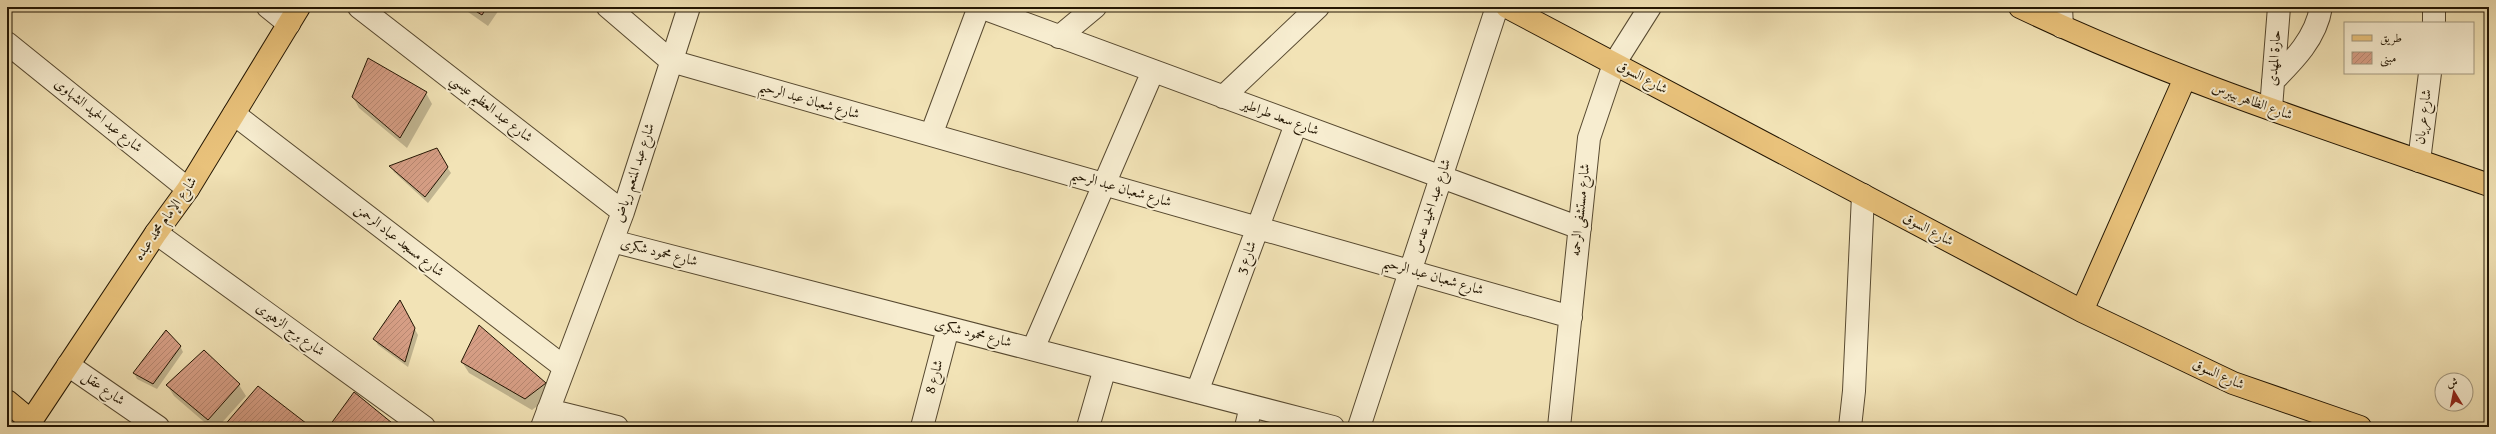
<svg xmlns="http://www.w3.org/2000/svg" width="2496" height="434" viewBox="0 0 2496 434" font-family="Vollkorn,Amiri,serif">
<defs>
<pattern id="building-hatch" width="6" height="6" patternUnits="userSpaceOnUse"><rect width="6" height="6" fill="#d69e85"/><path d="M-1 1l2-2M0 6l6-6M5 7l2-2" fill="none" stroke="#b78771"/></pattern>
</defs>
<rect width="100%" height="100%" fill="#f2e3b6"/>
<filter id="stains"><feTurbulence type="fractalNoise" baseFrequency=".005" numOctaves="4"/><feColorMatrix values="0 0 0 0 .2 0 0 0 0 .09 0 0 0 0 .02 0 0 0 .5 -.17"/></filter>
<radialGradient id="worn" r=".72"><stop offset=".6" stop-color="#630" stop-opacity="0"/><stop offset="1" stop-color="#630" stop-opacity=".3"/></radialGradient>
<path fill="#0003" d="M461 7H501L488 26Z
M426 93 432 104 407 148 359 108 353 97Z
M391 166 447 167 451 173 428 203 394 172Z
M400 302 418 335 408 367 378 345 374 339Z
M479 326 546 384 552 395 532 410 469 373 462 362Z
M180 346 183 352 157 389 137 379 134 373Z
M167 385H239L246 396 218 427H210L174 396Z
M354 393 396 427H332Z"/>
<path fill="url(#building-hatch)" stroke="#231603" d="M469 7H487L482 15Z
M368 58 427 92 400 138 352 97Z
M437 148 448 167 425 197 389 166Z
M400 300 415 328 405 362 373 339Z
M479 325 546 383 525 399 461 362Z
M166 330 181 346 153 384 133 373Z
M204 350 240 384 208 420 166 385Z
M258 386 311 427H223Z
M354 392 397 427 330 425Z"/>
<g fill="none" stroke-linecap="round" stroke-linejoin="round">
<g stroke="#574930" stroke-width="24">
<path id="minor" d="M268 7 289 24
M359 7 623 212
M608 7 671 61 1571 317
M980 7 1580 228
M2061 7 2062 27
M2434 7V23
M1059 37 1095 7
M7 43 188 189
M2273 81C2294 60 2316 38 2321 7
M1223 97 1318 7
M2271 108 2279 7
M234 114 564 367
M931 135 979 7
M2419 161 2430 73
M156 233 424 427
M612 241 1333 427
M1033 349 1153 71
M68 365 158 427
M1197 392 1296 124
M548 410 617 427
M542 427 623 212 689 7
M922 427 948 328
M1088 427 1105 368
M1246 427 1251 406
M1359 427 1497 7
M1559 427 1589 138 1614 64 1650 7
M1850 427 1854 391 1863 195"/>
</g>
<g stroke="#231603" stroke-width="24">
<path id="major" d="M1507 7 2082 311 2233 383 2360 427
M2020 7C2171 79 2331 130 2489 185
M2082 311 2185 78
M7 401 31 421
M27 427 156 233 188 189 299 7"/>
</g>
<use href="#minor" stroke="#f7edd0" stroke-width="22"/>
<use href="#major" stroke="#e9c27b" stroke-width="22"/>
</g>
<g text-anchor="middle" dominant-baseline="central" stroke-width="4" stroke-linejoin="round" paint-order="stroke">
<g font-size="14" fill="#231603" stroke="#f7edd0">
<text transform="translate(2275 58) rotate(-86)">حارة المهدى</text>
<text transform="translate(1642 78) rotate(28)">شارع السوق</text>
<text transform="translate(809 101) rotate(16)">شارع شعبان عبد الرحيم</text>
<text transform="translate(2252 102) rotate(20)">شارع الظاهر بيبرس</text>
<text transform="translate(491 109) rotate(38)">شارع عبد العظيم عيسي</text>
<text transform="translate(98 116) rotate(39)">شارع عبد الحميد الشهاوى</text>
<text transform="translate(2424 117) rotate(-83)">شارع عريان</text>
<text transform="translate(1280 118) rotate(20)">شارع سعد طراطير</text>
<text transform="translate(635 173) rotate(-72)">شارع عبد المنعم رياض</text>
<text transform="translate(1121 189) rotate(16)">شارع شعبان عبد الرحيم</text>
<text transform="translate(1432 206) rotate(-72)">شارع عبد الحميد عدس</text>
<text transform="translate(1581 210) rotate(-84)">شارع مستشفى الرحمه</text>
<text transform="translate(166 219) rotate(-55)">شارع الإمام محمد عبده</text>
<text transform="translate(1928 230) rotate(28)">شارع السوق</text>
<text transform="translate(399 241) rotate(38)">شارع مسجد عباد الرحمن</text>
<text transform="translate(659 253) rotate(14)">شارع محمود شكرى</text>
<text transform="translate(1247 258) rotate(-70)">شارع 3</text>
<text transform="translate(1433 277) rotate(16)">شارع شعبان عبد الرحيم</text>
<text transform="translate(290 330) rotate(36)">شارع برج الزهيرى</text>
<text transform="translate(973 334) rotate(14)">شارع محمود شكرى</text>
<text transform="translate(2218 375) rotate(24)">شارع السوق</text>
<text transform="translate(935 377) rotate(-75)">شارع 8</text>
<text transform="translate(103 389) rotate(35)">شارع عقل</text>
</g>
</g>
<rect width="2496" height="434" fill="none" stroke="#f2e3b6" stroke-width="24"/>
<rect x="8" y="8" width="2480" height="418" fill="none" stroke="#231603" stroke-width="2"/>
<rect x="12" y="12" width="2472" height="410" fill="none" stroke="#231603"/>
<rect x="2344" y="22" width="130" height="52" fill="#f7edd0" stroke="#a2977e"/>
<rect x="2352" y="35" width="20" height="6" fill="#e9c27b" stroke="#a2977e"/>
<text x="2380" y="42" font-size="12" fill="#231603">طريق</text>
<rect x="2352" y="52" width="20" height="12" fill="url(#building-hatch)" stroke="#a2977e"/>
<text x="2380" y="62" font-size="12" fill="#231603">مبنى</text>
<g transform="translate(2454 392) rotate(350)"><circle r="19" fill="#f7edd0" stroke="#a2977e"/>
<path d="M0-3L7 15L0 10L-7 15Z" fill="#8f2418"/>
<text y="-6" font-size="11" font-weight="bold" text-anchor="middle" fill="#231603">ش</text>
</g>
<rect width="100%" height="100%" filter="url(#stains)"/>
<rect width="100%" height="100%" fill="url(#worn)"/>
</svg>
